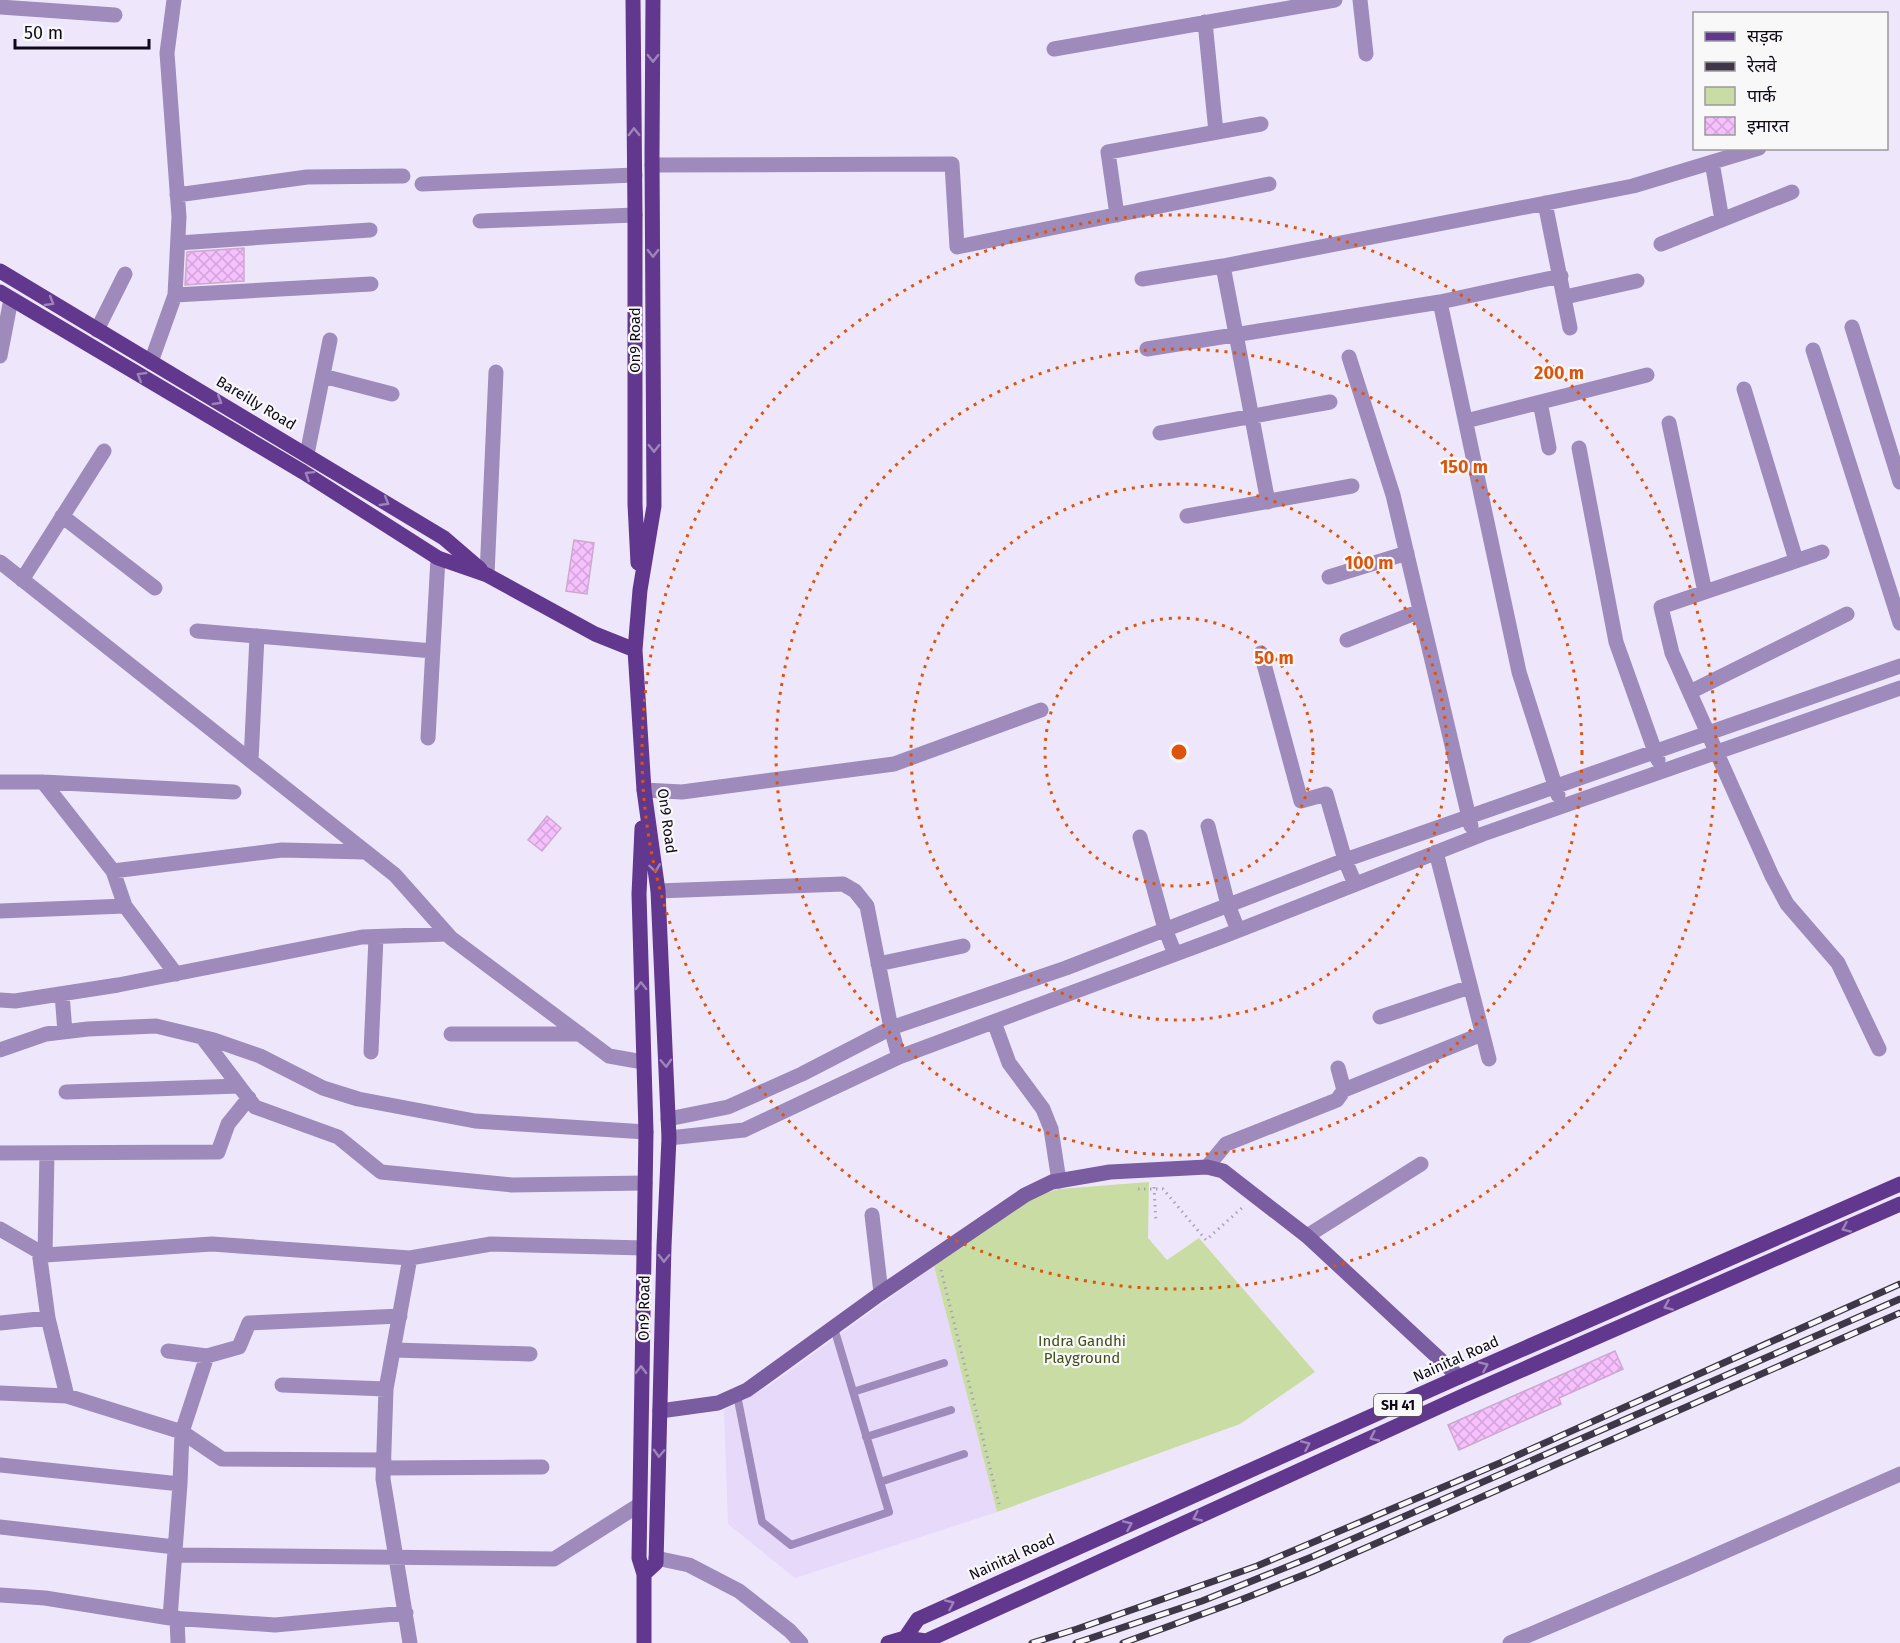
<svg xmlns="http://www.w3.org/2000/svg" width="1900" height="1643" viewBox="0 0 1900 1643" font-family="'Fira Sans','Noto Sans Devanagari',sans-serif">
<defs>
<pattern id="building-cross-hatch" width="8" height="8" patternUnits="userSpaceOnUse" patternTransform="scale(1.5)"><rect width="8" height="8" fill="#f6bffd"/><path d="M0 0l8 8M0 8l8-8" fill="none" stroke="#d2a3d8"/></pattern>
</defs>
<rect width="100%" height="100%" fill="#eee7fb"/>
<path fill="#e6d9fa" d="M934 1266 997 1512 795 1578 728 1524 724 1410 769 1386Z"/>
<path fill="#c9dca4" d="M1149 1182 1148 1238 1167 1260 1199 1238 1315 1372 1240 1424 997 1512 934 1266 1023 1200 1059 1189Z"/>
<path fill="url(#building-cross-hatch)" stroke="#cda9d1" stroke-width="1.5" d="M244 248V281L185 285 187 252Z
M574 540 594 543 587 594 566 591Z
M547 816 561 828 542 851 528 840Z
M1615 1351 1623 1369 1559 1398 1561 1404 1459 1450 1448 1425Z"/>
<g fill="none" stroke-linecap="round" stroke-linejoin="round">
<path stroke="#aaa3b6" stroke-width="3" stroke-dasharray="1.5 4.5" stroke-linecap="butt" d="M1154 1187 1156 1222
M1138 1189H1163L1206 1240 1243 1207
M941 1270 999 1504"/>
<path stroke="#9e8bbb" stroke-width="8" d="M853 1392 944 1363
M737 1395 762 1522 791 1545 889 1512 834 1328
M866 1437 951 1410
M880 1482 964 1454"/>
<path stroke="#9e8bbb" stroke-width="15" d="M1360 0 1366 54
M0 7 115 15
M1205 22 1216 132
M1054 49 1335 0
M1712 162 1722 220
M652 165 952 164 957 247 1269 184
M422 184 635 175
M177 195 307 177 403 176
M1545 203 1570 328
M1117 215 1108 152 1261 124
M480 221 635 215
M178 243 370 230
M1661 244 1792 192
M1223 266 1268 502
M1142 279 1223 266 1633 186 1759 148
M175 295 371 284
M1565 297 1637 281
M1440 302 1519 672 1558 795
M1852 327 1900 482
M97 330 125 274
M1147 349 1440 302 1561 276
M1813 350 1900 623
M0 356 11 299
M1349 357 1393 495 1471 826
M151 362 175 295 179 217 167 53 174 0
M323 376 392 394
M1744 389 1796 560
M1540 402 1549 448
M1466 421 1647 375
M1669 423 1705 592
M1160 433 1330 402
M1579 448 1616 642 1658 760
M307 454 330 340
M62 516 155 588
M1187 516 1352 486
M1822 552 1661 607 1672 653 1772 876 1787 904 1838 963 1879 1049
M0 562 395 875 451 938 609 1056 643 1062
M487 575 496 372
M1329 577 1407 553
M22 580 104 451
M197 631 433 651
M1347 640 1420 611
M1261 653 1301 801 1326 794 1345 860 1355 884
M1690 692 1847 614
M428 738 438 558
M251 761 257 636
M0 782H43L234 792
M43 782 113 871 125 906 176 974
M644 790 682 792 894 764 1041 710
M1208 826 1228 905 1238 930
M1140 837 1165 929 1175 954
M1436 852 1489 1059
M113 871 282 850 365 852
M658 891 843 884 855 891 867 906 891 1028 899 1057
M0 911 125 906
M878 964 963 946
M62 994 65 1032
M0 1000 15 1001 118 985 362 937 447 934
M1380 1017 1470 987
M994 1022 1009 1063 1043 1109 1051 1129 1059 1181
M451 1034H580
M202 1037 255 1107 338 1137 381 1172 512 1185 645 1183
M0 1050 46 1034 88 1029 156 1026 214 1040 260 1056 323 1088 358 1099 475 1121 646 1132
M371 1052 376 937
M1344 1090 1482 1034
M66 1092 239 1086
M668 1119 728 1107 802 1074 891 1028 1066 968 1345 860 1900 666
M669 1138 744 1130 899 1057 1224 936 1483 834 1900 688
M0 1153 218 1152 228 1124 249 1098
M1207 1167 1226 1144 1337 1100 1344 1090 1338 1068
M872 1215 881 1293
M0 1229 45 1255 212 1244 410 1258 491 1244 644 1248
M1307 1236 1421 1164
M39 1251 48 1318 67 1396
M45 1255 47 1153
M410 1258 386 1389 383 1479 410 1643
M0 1323 48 1318
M394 1350 530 1354
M168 1351 207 1356 239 1347 249 1323 400 1316
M282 1385 386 1389
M0 1393 67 1396 182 1432 222 1459 384 1460
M0 1465 180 1484
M383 1468 542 1467
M0 1527 175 1547
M175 1555 554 1559 639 1505
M656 1558 689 1565 739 1591 790 1631 801 1643
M0 1595 45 1598 170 1618 275 1625 406 1613
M170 1618 180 1484 182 1432 207 1356
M177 1618 178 1643
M1510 1643 1687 1568 1900 1474"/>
<path stroke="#7a5ca1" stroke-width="15" d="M660 1411 718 1403 747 1390 881 1293 1025 1195 1052 1182 1110 1172 1207 1167 1223 1171 1307 1236 1459 1377"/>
<path stroke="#61388e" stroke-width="15" d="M633 0 635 215V504L638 563
M0 271 444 538 480 569
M0 292 303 472 438 558 487 575 595 634 635 650
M642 828 639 894 646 1132 639 1558 644 1574V1643
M644 1574 656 1563 664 1246 669 1138 658 891 644 790 635 650 640 590 654 506 652 154 653 0
M905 1638 918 1619 1459 1377 1900 1184
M888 1643 905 1638 926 1641 1467 1394 1900 1204"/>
<g stroke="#3e3748" stroke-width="7">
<path id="rail" d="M1032 1643 1077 1629 1257 1566 1500 1463 1900 1284
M1076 1643 1202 1601 1314 1556 1900 1299
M1123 1643 1238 1601 1311 1572 1900 1313"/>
</g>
<use href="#rail" stroke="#f8f8f8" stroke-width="4.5" stroke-dasharray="14" stroke-linecap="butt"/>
</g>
<defs><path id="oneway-chevron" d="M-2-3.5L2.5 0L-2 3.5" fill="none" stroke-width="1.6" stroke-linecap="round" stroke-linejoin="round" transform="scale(1.5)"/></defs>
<g stroke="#9d85b8">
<use href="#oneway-chevron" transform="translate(653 58) rotate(90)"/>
<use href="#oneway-chevron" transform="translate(634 132) rotate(-91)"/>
<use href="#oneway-chevron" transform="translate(653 253) rotate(90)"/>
<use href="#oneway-chevron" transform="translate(50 302) rotate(31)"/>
<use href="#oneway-chevron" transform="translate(141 376) rotate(-149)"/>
<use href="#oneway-chevron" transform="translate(218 401) rotate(31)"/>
<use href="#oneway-chevron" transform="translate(654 448) rotate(90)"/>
<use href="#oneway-chevron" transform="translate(309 475) rotate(-148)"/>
<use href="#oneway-chevron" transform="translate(385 502) rotate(31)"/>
<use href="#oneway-chevron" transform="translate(655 868) rotate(82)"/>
<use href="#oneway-chevron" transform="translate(641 986) rotate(-91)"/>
<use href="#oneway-chevron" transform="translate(666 1063) rotate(87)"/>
<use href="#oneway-chevron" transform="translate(1846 1228) rotate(156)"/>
<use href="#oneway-chevron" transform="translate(664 1258) rotate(91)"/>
<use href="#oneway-chevron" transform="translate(1668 1306) rotate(156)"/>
<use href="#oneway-chevron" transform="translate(1484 1366) rotate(-24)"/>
<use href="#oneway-chevron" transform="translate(641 1370) rotate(-89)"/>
<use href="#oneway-chevron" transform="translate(1374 1437) rotate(155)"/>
<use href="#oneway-chevron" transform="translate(1306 1445) rotate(-24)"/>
<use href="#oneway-chevron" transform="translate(659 1453) rotate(92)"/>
<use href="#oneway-chevron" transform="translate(1197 1517) rotate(155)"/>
<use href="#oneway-chevron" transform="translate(1128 1525) rotate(-24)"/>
<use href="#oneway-chevron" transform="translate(950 1604) rotate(-24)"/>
</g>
<g fill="none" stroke="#dd550d" stroke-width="3" stroke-dasharray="3 6">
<circle cx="1179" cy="752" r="134"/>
<circle cx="1179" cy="752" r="268"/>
<circle cx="1179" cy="752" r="403"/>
<circle cx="1179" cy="752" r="537"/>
</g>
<g text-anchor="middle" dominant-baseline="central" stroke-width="4.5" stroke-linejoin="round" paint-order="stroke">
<rect fill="#f8f8f8" stroke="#55505b" stroke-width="1.5" x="1374" y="1394" width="48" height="22" rx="4.5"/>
<g font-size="14" font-weight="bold" fill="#0f0818">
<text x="1398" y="1405">SH 41</text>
</g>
<g font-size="15" fill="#0f0818" stroke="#f8f8f8">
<text transform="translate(635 340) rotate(-90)">On9 Road</text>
<text transform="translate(256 403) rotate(31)">Bareilly Road</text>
<text transform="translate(667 821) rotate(82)">On9 Road</text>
<text transform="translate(644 1308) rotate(-89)">On9 Road</text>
<text transform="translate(1456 1359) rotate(-24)">Nainital Road</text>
<text transform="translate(1012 1557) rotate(-24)">Nainital Road</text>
</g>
<g font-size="15" fill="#3f4d17" stroke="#f8f8f8">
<text x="1082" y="1341">Indra Gandhi<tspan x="1082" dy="17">Playground</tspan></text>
</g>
</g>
<circle cx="1179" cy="752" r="9" fill="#dd550d" stroke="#f8f8f8" stroke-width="3"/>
<g font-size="18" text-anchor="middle" font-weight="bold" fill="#dd550d" stroke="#f8f8f8" stroke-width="4.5" stroke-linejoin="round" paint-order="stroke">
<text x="1559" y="379">200 m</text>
<text x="1464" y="473">150 m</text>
<text x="1369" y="569">100 m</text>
<text x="1274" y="664">50 m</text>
</g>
<rect x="1693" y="12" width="195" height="138" fill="#f8f8f8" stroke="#9b989e" stroke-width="1.5"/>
<rect x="1705" y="32" width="30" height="9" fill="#61388e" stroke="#9b989e" stroke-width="1.5"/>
<text x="1747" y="42" font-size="18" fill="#0f0818">सड़क</text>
<rect x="1705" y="62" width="30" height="9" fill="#3e3748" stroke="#9b989e" stroke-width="1.5"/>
<text x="1747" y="72" font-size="18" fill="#0f0818">रेलवे</text>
<rect x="1705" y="87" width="30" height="18" fill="#c9dca4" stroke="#9b989e" stroke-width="1.5"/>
<text x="1747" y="102" font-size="18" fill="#0f0818">पार्क</text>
<rect x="1705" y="117" width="30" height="18" fill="url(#building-cross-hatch)" stroke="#9b989e" stroke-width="1.5"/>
<text x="1747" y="132" font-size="18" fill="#0f0818">इमारत</text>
<path d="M15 39v9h134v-9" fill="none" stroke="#0f0818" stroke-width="3"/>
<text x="24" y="39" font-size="18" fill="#0f0818" stroke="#f8f8f8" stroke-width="4.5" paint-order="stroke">50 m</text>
</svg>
